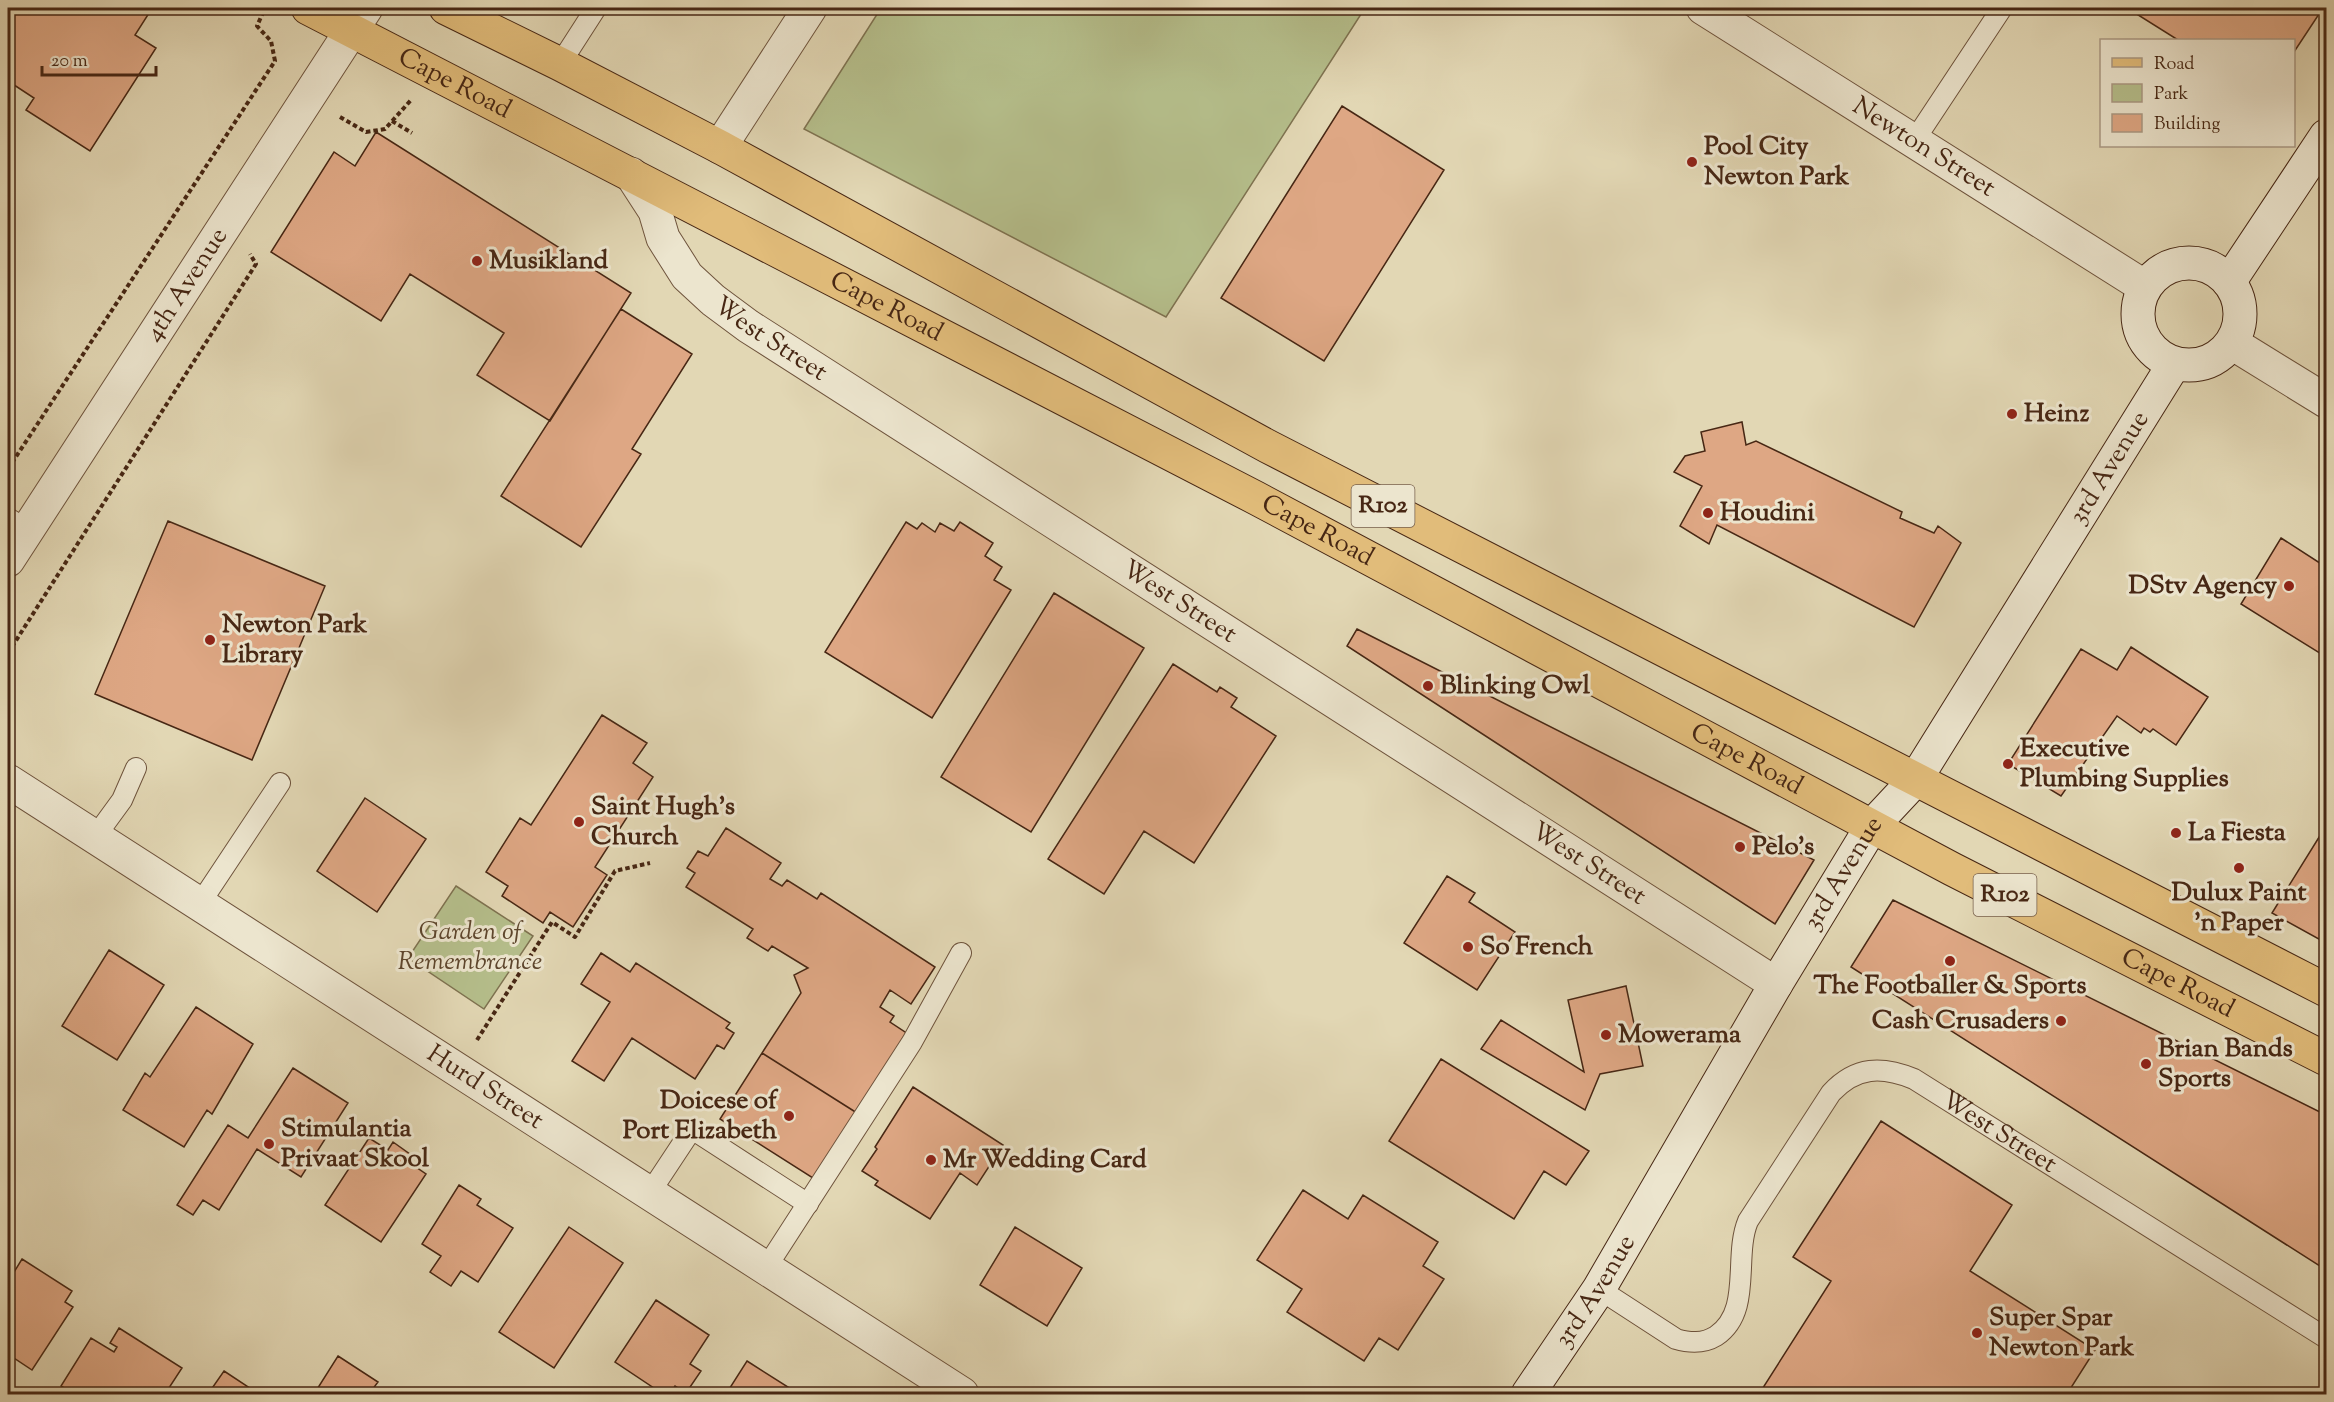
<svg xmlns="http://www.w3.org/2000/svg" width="2334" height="1402" viewBox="0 0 2334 1402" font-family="'Sorts Mill Goudy',serif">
<rect width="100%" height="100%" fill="#e2d7b4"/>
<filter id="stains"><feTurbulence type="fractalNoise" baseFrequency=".00333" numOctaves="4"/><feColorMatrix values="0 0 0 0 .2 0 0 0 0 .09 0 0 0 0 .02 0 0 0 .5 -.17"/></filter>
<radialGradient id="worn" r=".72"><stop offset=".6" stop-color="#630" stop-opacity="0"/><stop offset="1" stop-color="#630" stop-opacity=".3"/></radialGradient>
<path fill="#b5be8b" stroke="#7e7250" stroke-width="1.5" d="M881 8H1365L1166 317 804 129Z
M456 886 533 936 484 1009 408 958Z"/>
<path fill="#dea784" stroke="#472714" stroke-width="1.5" d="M8 8H148L151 10 135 35 156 48 90 151 26 110 34 98 8 81Z
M2127 8H2323L2294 52V40H2178Z
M1342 106 1444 170 1324 361 1221 298Z
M376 132 631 293 550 421 477 375 504 333 410 274 381 321 271 252 334 152 355 166Z
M621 309 692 354 632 449 641 454 581 547 501 496Z
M1742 422 1746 445 1756 441 1902 512 1900 518 1934 533 1938 526 1961 543 1914 627 1717 525 1709 544 1680 526 1702 486 1674 472 1685 456 1705 451 1701 432Z
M168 521 325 586 252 760 95 694Z
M906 522 917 529 922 523 935 532 940 523 954 531 960 522 993 543 985 556 1002 567 994 580 1011 590 932 718 825 652Z
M2281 538 2326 567V657L2241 604Z
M1054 593 1144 648 1031 832 941 777Z
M1357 629 1814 860 1775 924 1347 646Z
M2131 647 2208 697 2176 745 2153 729 2150 732 2144 728 2141 733 2117 716 2061 796 2008 764 2081 649 2117 670Z
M1173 664 1217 692 1220 687 1237 698 1231 707 1276 736 1194 863 1144 831 1104 894 1048 859Z
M602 715 647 743 633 763 653 777 595 867 607 875 573 927 550 912 543 923 502 896 508 886 486 872 520 818 531 825Z
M365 798 426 839 377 912 317 871Z
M2326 826V943L2272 913Z
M726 828 781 863 770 879 782 886 787 880 817 899 821 893 935 967 911 1004 890 990 880 1007 894 1016 890 1022 908 1034 857 1113 762 1053 801 993 794 975 808 968 772 946 768 951 747 938 753 929 686 887 695 873 687 868 698 851 708 856Z
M1447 876 1475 893 1469 902 1515 932 1477 990 1404 943Z
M1893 900 2326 1115V1270L1851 967Z
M109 950 164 985 117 1060 62 1026Z
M601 953 630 972 636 963 730 1023 726 1028 734 1033 724 1049 717 1045 695 1079 632 1038 604 1081 572 1061 610 1002 581 984Z
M1626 986 1643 1066 1600 1074 1585 1110 1481 1049 1501 1020 1584 1072 1568 1000Z
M196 1007 253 1044 212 1114 207 1110 184 1147 123 1110 145 1073 150 1077Z
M762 1053 857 1113 816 1180 720 1119Z
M1441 1059 1589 1151 1566 1185 1544 1171 1514 1219 1389 1141Z
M293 1068 348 1103 301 1177 257 1149 219 1210 203 1200 193 1215 177 1205 228 1125 248 1138Z
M913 1087 1003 1145 977 1185 960 1173 930 1219 875 1185 878 1181 862 1171 877 1149 875 1147Z
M1881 1121 2012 1205 1970 1271 2095 1350 2067 1394H1759L1831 1281 1793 1257Z
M369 1138 388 1150 393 1142 414 1157 410 1163 426 1174 381 1242 325 1205Z
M459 1185 481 1199 477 1205 513 1228 478 1282 461 1271 451 1286 430 1272 441 1256 422 1244Z
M1303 1190 1348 1219 1363 1195 1438 1242 1423 1266 1444 1279 1398 1350 1379 1338 1364 1361 1287 1312 1302 1289 1257 1260Z
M569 1227 623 1263 554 1368 499 1332Z
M1015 1227 1082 1268 1047 1326 980 1285Z
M22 1259 72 1291 65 1302 73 1307 32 1370 8 1354V1282Z
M656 1300 709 1335 690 1364 701 1371 686 1393 675 1386 670 1394H663L615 1362Z
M119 1328 182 1368 165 1394H74L61 1386 91 1338 114 1352 117 1347 110 1343Z
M338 1356 378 1382 369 1394H314Z
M747 1361 799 1394H726Z
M224 1371 259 1394H208Z"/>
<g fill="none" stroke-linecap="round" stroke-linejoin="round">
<g stroke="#6e533c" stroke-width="22">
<g id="lane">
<path d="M560 64 596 8"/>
<path d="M1914 141 2002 8"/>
<path d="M8 518 27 530"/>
<path d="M95 837 122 800 136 768"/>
<path d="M199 905 280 783"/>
<path d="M649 1194 692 1129 808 1204"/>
<path d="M766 1268 912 1042 961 953"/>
<path id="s1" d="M1599 1289 1676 1339C1690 1343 1703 1344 1716 1336 1753 1311 1733 1257 1748 1221L1831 1093C1856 1066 1882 1066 1914 1079L2326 1338"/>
</g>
</g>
<g stroke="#6e533c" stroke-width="35">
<g id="street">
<path id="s2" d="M1703 8 2145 287"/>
<path d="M720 147 810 8"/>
<path id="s3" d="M631 174 655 211 663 238 687 276 713 300 748 326 1776 984"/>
<path d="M2232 343 2326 401"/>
<path id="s4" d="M8 560 366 8"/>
<path id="s5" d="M8 781 962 1394"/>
</g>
</g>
<g stroke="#472714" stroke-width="35">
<g id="secondary">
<circle cx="2189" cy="314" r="51"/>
<path d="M2229 282 2326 136"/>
<path id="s6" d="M1528 1394 1599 1289 1776 984 1872 826 1915 780 2174 364"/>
</g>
</g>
<g stroke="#472714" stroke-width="35">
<g id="primary">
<path id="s7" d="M308 8 1256 498 1952 869 2326 1059"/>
<path d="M446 8 560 64 720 147 1267 446 2326 990"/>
</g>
</g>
<path stroke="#472714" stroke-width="4" stroke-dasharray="4.5 3" stroke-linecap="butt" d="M340 117 366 132 385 129 411 100
M392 121 412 133
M8 469 275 61 271 41 257 26 265 8
M8 653 256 264 250 254
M477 1040 552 922 575 937 615 871 650 863"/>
<use href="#lane" stroke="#ece5ce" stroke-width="20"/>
<use href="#street" stroke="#ece5ce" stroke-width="33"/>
<use href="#secondary" stroke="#ece5ce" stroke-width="33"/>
<use href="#primary" stroke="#e1bc7a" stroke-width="33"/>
</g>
<g fill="#8f2418" stroke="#ece5ce" stroke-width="2">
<circle cx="1692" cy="162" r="6"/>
<circle cx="477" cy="261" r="6"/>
<circle cx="2012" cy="414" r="6"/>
<circle cx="1708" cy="513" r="6"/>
<circle cx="2289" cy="586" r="6"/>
<circle cx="210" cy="640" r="6"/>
<circle cx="1428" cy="686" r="6"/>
<circle cx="2008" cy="764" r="6"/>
<circle cx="579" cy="822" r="6"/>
<circle cx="2176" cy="833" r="6"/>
<circle cx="1740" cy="847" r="6"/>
<circle cx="2239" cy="868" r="6"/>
<circle cx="1468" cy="947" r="6"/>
<circle cx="1950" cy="961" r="6"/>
<circle cx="2061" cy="1021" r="6"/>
<circle cx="1606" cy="1035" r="6"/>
<circle cx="2146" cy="1064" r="6"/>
<circle cx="789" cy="1116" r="6"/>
<circle cx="269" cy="1144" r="6"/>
<circle cx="931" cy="1160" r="6"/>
<circle cx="1977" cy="1333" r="6"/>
</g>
<g text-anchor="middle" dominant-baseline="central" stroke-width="6" stroke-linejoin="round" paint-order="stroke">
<g fill="#ece5ce" stroke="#78604c" stroke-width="1.5">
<rect x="1351.5" y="485" width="63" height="42" rx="4.5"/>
<rect x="1973.5" y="874" width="63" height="42" rx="4.5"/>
</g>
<g font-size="24" font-weight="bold" fill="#472714">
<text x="1383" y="506">R102</text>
<text x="2005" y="895">R102</text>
</g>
<g font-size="26" fill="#472714" stroke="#ece5ce">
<text stroke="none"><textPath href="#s7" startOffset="165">Cape Road</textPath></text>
<text stroke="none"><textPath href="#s2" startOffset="261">Newton Street</textPath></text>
<text stroke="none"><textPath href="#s4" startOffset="328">4th Avenue</textPath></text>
<text stroke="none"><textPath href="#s7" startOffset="651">Cape Road</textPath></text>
<text stroke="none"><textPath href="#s3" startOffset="222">West Street</textPath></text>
<text stroke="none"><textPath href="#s6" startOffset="1095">3rd Avenue</textPath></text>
<text stroke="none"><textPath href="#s7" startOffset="1137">Cape Road</textPath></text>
<text stroke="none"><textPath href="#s3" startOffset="708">West Street</textPath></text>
<text stroke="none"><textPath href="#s7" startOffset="1623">Cape Road</textPath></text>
<text stroke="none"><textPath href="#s3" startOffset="1194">West Street</textPath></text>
<text stroke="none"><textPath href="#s6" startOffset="609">3rd Avenue</textPath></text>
<text stroke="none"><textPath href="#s7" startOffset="2109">Cape Road</textPath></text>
<text stroke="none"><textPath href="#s5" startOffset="567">Hurd Street</textPath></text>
<text stroke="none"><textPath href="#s1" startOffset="600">West Street</textPath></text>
<text stroke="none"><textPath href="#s6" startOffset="123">3rd Avenue</textPath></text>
</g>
<g font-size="26" font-weight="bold" fill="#472714" stroke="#ece5ce" text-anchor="start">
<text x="1704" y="147">Pool City<tspan x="1704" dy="30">Newton Park</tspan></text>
<text x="489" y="261">Musikland</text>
<text x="2024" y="414">Heinz</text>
<text x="1720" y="513">Houdini</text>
<text x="2277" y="586" text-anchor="end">DStv Agency</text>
<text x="222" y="625">Newton Park<tspan x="222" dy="30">Library</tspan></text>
<text x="1440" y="686">Blinking Owl</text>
<text x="2020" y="749">Executive<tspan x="2020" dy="30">Plumbing Supplies</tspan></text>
<text x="591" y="807">Saint Hugh's<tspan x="591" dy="30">Church</tspan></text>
<text x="2188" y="833">La Fiesta</text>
<text x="1752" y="847">Pelo's</text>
<text x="2239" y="893" text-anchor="middle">Dulux Paint<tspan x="2239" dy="30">'n Paper</tspan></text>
<text x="1480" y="947">So French</text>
<text x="1950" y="986" text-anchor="middle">The Footballer &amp; Sports</text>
<text x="2049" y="1021" text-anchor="end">Cash Crusaders</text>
<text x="1618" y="1035">Mowerama</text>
<text x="2158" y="1049">Brian Bands<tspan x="2158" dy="30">Sports</tspan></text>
<text x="777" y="1101" text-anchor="end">Doicese of<tspan x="777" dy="30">Port Elizabeth</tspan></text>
<text x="281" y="1129">Stimulantia<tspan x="281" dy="30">Privaat Skool</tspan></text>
<text x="943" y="1160">Mr Wedding Card</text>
<text x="1989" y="1318">Super Spar<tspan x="1989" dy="30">Newton Park</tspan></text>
</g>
<g font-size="26" font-style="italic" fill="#5d452c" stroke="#ece5ce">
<text x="470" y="932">Garden of<tspan x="470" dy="30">Remembrance</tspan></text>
</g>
</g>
<rect width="2334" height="1402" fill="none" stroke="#e2d7b4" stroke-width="30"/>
<rect x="9" y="9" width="2316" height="1384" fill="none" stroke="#472714" stroke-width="3"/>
<rect x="15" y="15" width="2304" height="1372" fill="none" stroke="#472714" stroke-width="1.5"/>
<rect x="2100" y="39" width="195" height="108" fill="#ece5ce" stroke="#aa9984" stroke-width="1.5"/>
<rect x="2112" y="58" width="30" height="9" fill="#e1bc7a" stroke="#aa9984" stroke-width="1.5"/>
<text x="2154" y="69" font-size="18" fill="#472714">Road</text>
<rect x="2112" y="84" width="30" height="18" fill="#b5be8b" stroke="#aa9984" stroke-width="1.5"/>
<text x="2154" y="99" font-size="18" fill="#472714">Park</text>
<rect x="2112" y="114" width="30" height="18" fill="#dea784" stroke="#aa9984" stroke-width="1.5"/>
<text x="2154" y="129" font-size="18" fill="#472714">Building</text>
<path d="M42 66v9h114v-9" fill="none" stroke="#472714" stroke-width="3"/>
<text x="51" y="66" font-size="18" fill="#472714" stroke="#ece5ce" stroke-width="4.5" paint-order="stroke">20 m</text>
<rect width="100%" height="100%" filter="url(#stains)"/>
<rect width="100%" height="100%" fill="url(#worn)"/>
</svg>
